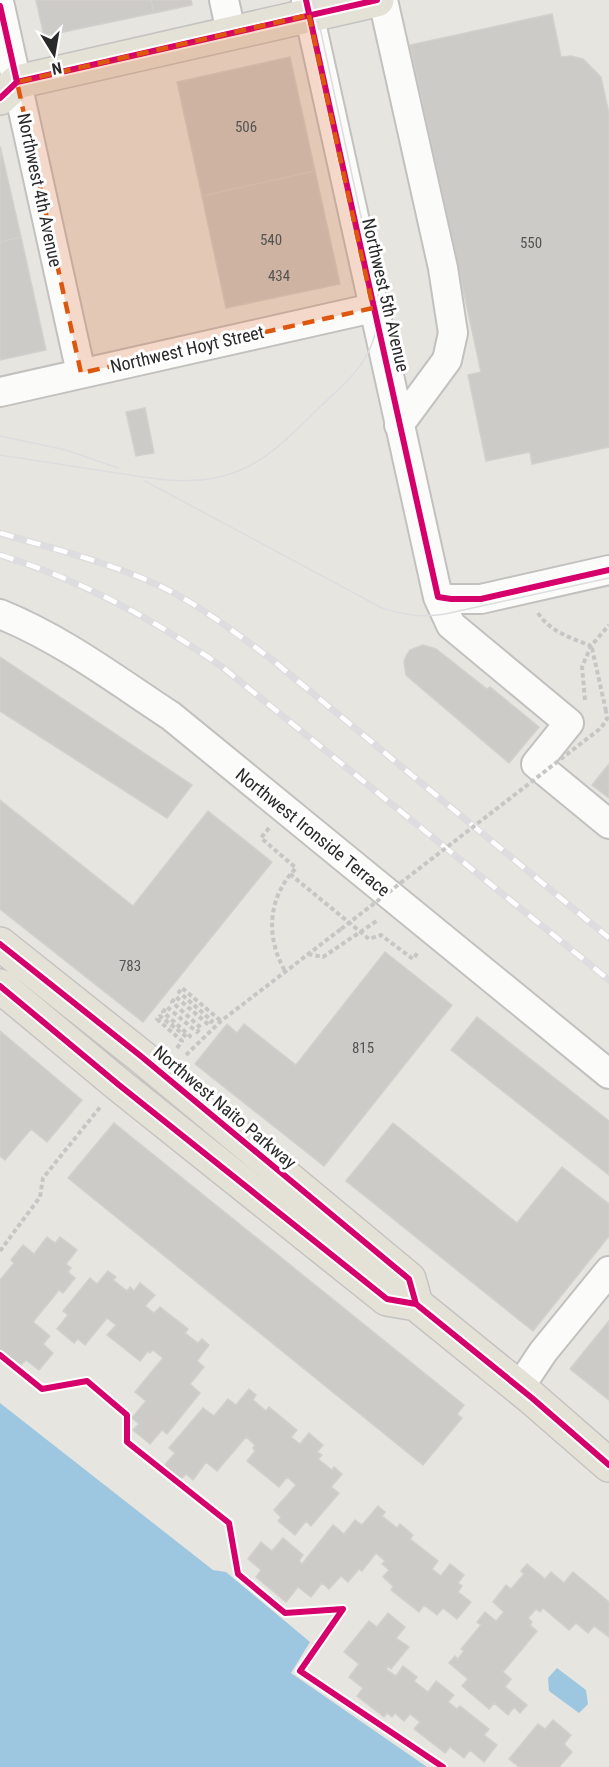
<svg xmlns="http://www.w3.org/2000/svg" width="609" height="1767" viewBox="0 0 609 1767" font-family="'Roboto Condensed',sans-serif">
<rect width="100%" height="100%" fill="#e7e5e0"/>
<path fill="#9dc7e0" d="M0 1403 213 1570 226 1572 310 1642 291 1673 427 1767H0Z
M557 1668 586 1690 588 1704 579 1713 549 1691 548 1678Z"/>
<path fill="#cccbc7" stroke="#d2d0cc" stroke-width="1.5" d="M36 0H151L154 13 44 36Z
M151 0H191L192 5 154 13Z
M552 14 561 57 571 56 583 59 601 77 609 114V447L532 464 530 452 486 461 468 375 481 372 410 45Z
M290 57 315 171 202 196 177 82Z
M0 146 21 237 0 242Z
M315 171 340 284 226 308 202 196Z
M21 237 46 350 0 360V242Z
M145 408 154 453 136 456 126 412Z
M423 645 436 649 487 689 490 687 539 727 509 763 406 675 404 662 406 656 410 650Z
M0 657 192 785 167 818 0 711Z
M609 764V798L592 785Z
M0 800 133 906 208 811 272 862 143 1022 0 909Z
M385 952 452 1005 324 1166 195 1064 227 1024 237 1033 244 1024 296 1065Z
M477 1017 609 1121V1175L451 1050Z
M0 1031 82 1100 47 1142 31 1129 5 1160 0 1156Z
M114 1123 464 1405 457 1414 462 1418 423 1465 68 1178Z
M393 1123 517 1223 562 1167 609 1204V1236L533 1331 346 1181Z
M47 1237 55 1243 60 1237 77 1250 66 1264 71 1268 68 1272 75 1278 63 1293 59 1290 33 1322 50 1336 43 1344 53 1353 39 1370 26 1360 20 1366 0 1350V1280L14 1263 11 1260 23 1245 34 1254Z
M108 1271 116 1277 113 1280 127 1291 130 1287 134 1291 140 1283 155 1295 145 1306 154 1313 160 1307 188 1329 185 1333 198 1343 202 1339 209 1345 197 1361 204 1367 190 1384 200 1393 167 1434 162 1430 150 1444 133 1430 139 1424 132 1418 146 1401 135 1392 163 1358 153 1350 150 1353 148 1351 140 1361 107 1335 116 1325 107 1318 85 1345 78 1339 74 1343 57 1329 68 1315 63 1311 90 1278 97 1284Z
M609 1321V1400L570 1369Z
M249 1389 256 1395 253 1400 266 1411 269 1407 297 1430 291 1437 300 1444 309 1433 323 1445 317 1452 322 1455 318 1459 332 1470 334 1467 342 1474 331 1487 339 1493 311 1526 306 1521 295 1535 278 1521 281 1517 274 1510 296 1485 287 1477 279 1487 247 1461 255 1451 253 1448 255 1445 246 1437 217 1471 206 1462 193 1480 186 1474 180 1480 163 1467 175 1453 169 1448 203 1408 214 1416 228 1399 236 1405Z
M378 1506 385 1512 382 1516 397 1528 400 1524 413 1535 410 1539 438 1561 432 1569 441 1576 450 1564 464 1575 458 1583 462 1586 458 1592 471 1602 457 1619 443 1608 437 1615 424 1605 419 1612 391 1590 393 1586 383 1577 389 1570 382 1564 385 1561 376 1553 362 1571 359 1569 348 1582 341 1576 329 1589 322 1583 311 1597 298 1587 286 1602 256 1577 261 1570 248 1559 261 1542 272 1551 283 1538 303 1555 299 1561 302 1564 333 1525 344 1534 355 1520 362 1525Z
M527 1564 545 1579 551 1572 564 1583 573 1572 609 1602V1637L594 1626 588 1633 576 1623 569 1630 543 1608 540 1612 536 1609 528 1618 532 1622 530 1625 537 1631 503 1672 511 1679 505 1687 527 1705 520 1713 514 1707 508 1715 494 1703 489 1709 462 1686 468 1679 449 1663 455 1656 458 1659 464 1651 461 1649 481 1625 477 1622 485 1612 496 1621 504 1612 493 1602 506 1585 511 1589 524 1574 521 1571Z
M388 1613 405 1627 396 1638 409 1647 391 1669 388 1666 386 1669 396 1676 403 1666 417 1677 414 1681 428 1692 436 1681 454 1695 448 1702 457 1709 460 1706 489 1729 484 1735 497 1745 484 1762 470 1750 464 1758 450 1747 445 1753 414 1729 420 1722 410 1714 404 1721 395 1713 392 1717 387 1713 384 1717 357 1696 363 1688 349 1677 359 1664 344 1652 369 1621 377 1627Z
M553 1720 571 1735 564 1744 572 1752 559 1767H519L509 1759 538 1724 545 1729Z"/>
<g fill="none" stroke-linecap="round" stroke-linejoin="round">
<g stroke="#c2c1c0" stroke-width="32">
<path id="minor" d="M224 0 231 32
M306 0 438 597 451 625 569 723 536 764 609 824
M383 0 443 268 453 333 447 360 399 425
M0 6 81 373
M0 392 373 308
M438 597 451 599H481L609 570
M0 614C62 639 116 680 171 716L609 1074
M519 1388 543 1352 609 1271"/>
</g>
<g stroke="#c4c3c1" stroke-width="36">
<path id="major" d="M0 98 17 82 377 0
M0 944 142 1057 409 1279 416 1304
M0 986 119 1085 387 1299 416 1304 532 1398 609 1465"/>
</g>
<path stroke="#c6c6c5" stroke-width="4" stroke-dasharray="4.5 3" stroke-linecap="butt" d="M538 613C550 632 572 638 591 646L609 625
M592 648 606 711
M585 700 582 667 591 646
M269 828 261 838 296 868C268 897 265 936 285 971
M290 874 369 939 381 935 413 959 419 951
M308 954 323 957 378 920
M177 1048 182 1041 157 1019 160 1016 188 1038 190 1036 163 1012 167 1007 197 1032 201 1028 172 1002 176 997 209 1025 212 1021 179 992 182 988 221 1021
M186 1055 221 1021 341 929
M0 1251 40 1197 43 1178 101 1106"/>
<use href="#minor" stroke="#fbfbfa" stroke-width="28"/>
<use href="#major" stroke="#e4e2d6" stroke-width="33"/>
<path stroke="#dddcde" stroke-width="1.5" d="M0 436 66 450 118 468
M0 455C35 460 69 466 104 471 149 478 195 489 238 471 271 458 295 431 320 407 357 372 376 357 380 304L314 0
M145 481 382 608C404 615 422 618 445 614L609 578"/>
<g stroke="#dddcde" stroke-width="7">
<path id="rail" d="M0 533C57 550 117 564 170 591 205 609 238 635 270 658L609 938
M0 555C81 580 152 618 221 666L609 980"/>
</g>
<use href="#rail" stroke="#fff" stroke-width="4.5" stroke-dasharray="14" stroke-linecap="butt"/>
<path stroke="#c6c6c5" stroke-width="4" stroke-dasharray="4.5 3" stroke-linecap="butt" d="M341 929 601 728 607 719 606 711"/>
<g stroke="#fff" stroke-width="10">
<path id="cycleway" d="M306 0 438 597 451 599H481L609 570
M0 6 17 82
M0 98 17 82 377 0
M0 944 142 1057 409 1279 416 1304
M0 986 119 1085 387 1299 416 1304 532 1398 609 1465
M0 1355 42 1389 87 1381 127 1415V1442L229 1523 238 1574 285 1613 343 1609 300 1671 443 1767"/>
</g>
<use href="#cycleway" stroke="#d6006c" stroke-width="6"/>
</g>
<path fill="#de570e" fill-opacity="0.2" stroke="#de570e" stroke-width="4.5" stroke-dasharray="12 8" stroke-linejoin="round" d="M309 15 373 308 81 373 17 82Z"/>
<g text-anchor="middle" dominant-baseline="central" stroke-width="6" stroke-linejoin="round" paint-order="stroke">
<g font-size="15" fill="#545453">
<text x="246" y="127">506</text>
<text x="271" y="240">540</text>
<text x="531" y="243">550</text>
<text x="279" y="276">434</text>
<text x="130" y="966">783</text>
<text x="363" y="1048">815</text>
</g>
<g font-size="18" fill="#2a2a2a" stroke="#fff">
<text transform="translate(40 190) rotate(78)">Northwest 4th Avenue</text>
<text transform="translate(386 295) rotate(77)">Northwest 5th Avenue</text>
<text transform="translate(187 349) rotate(-13)">Northwest Hoyt Street</text>
<text transform="translate(313 832) rotate(39)">Northwest Ironside Terrace</text>
<text transform="translate(225 1107) rotate(40)">Northwest Naito Parkway</text>
</g>
</g>
<g transform="translate(54 54) rotate(169)" stroke="#ffffff" stroke-width="4.5" paint-order="stroke">
<path d="M0-4.5L10 22L0 15L-10 22Z" fill="#2a2a2a"/>
<text y="-9" font-size="16" font-weight="bold" text-anchor="middle" fill="#2a2a2a">N</text>
</g>
</svg>
